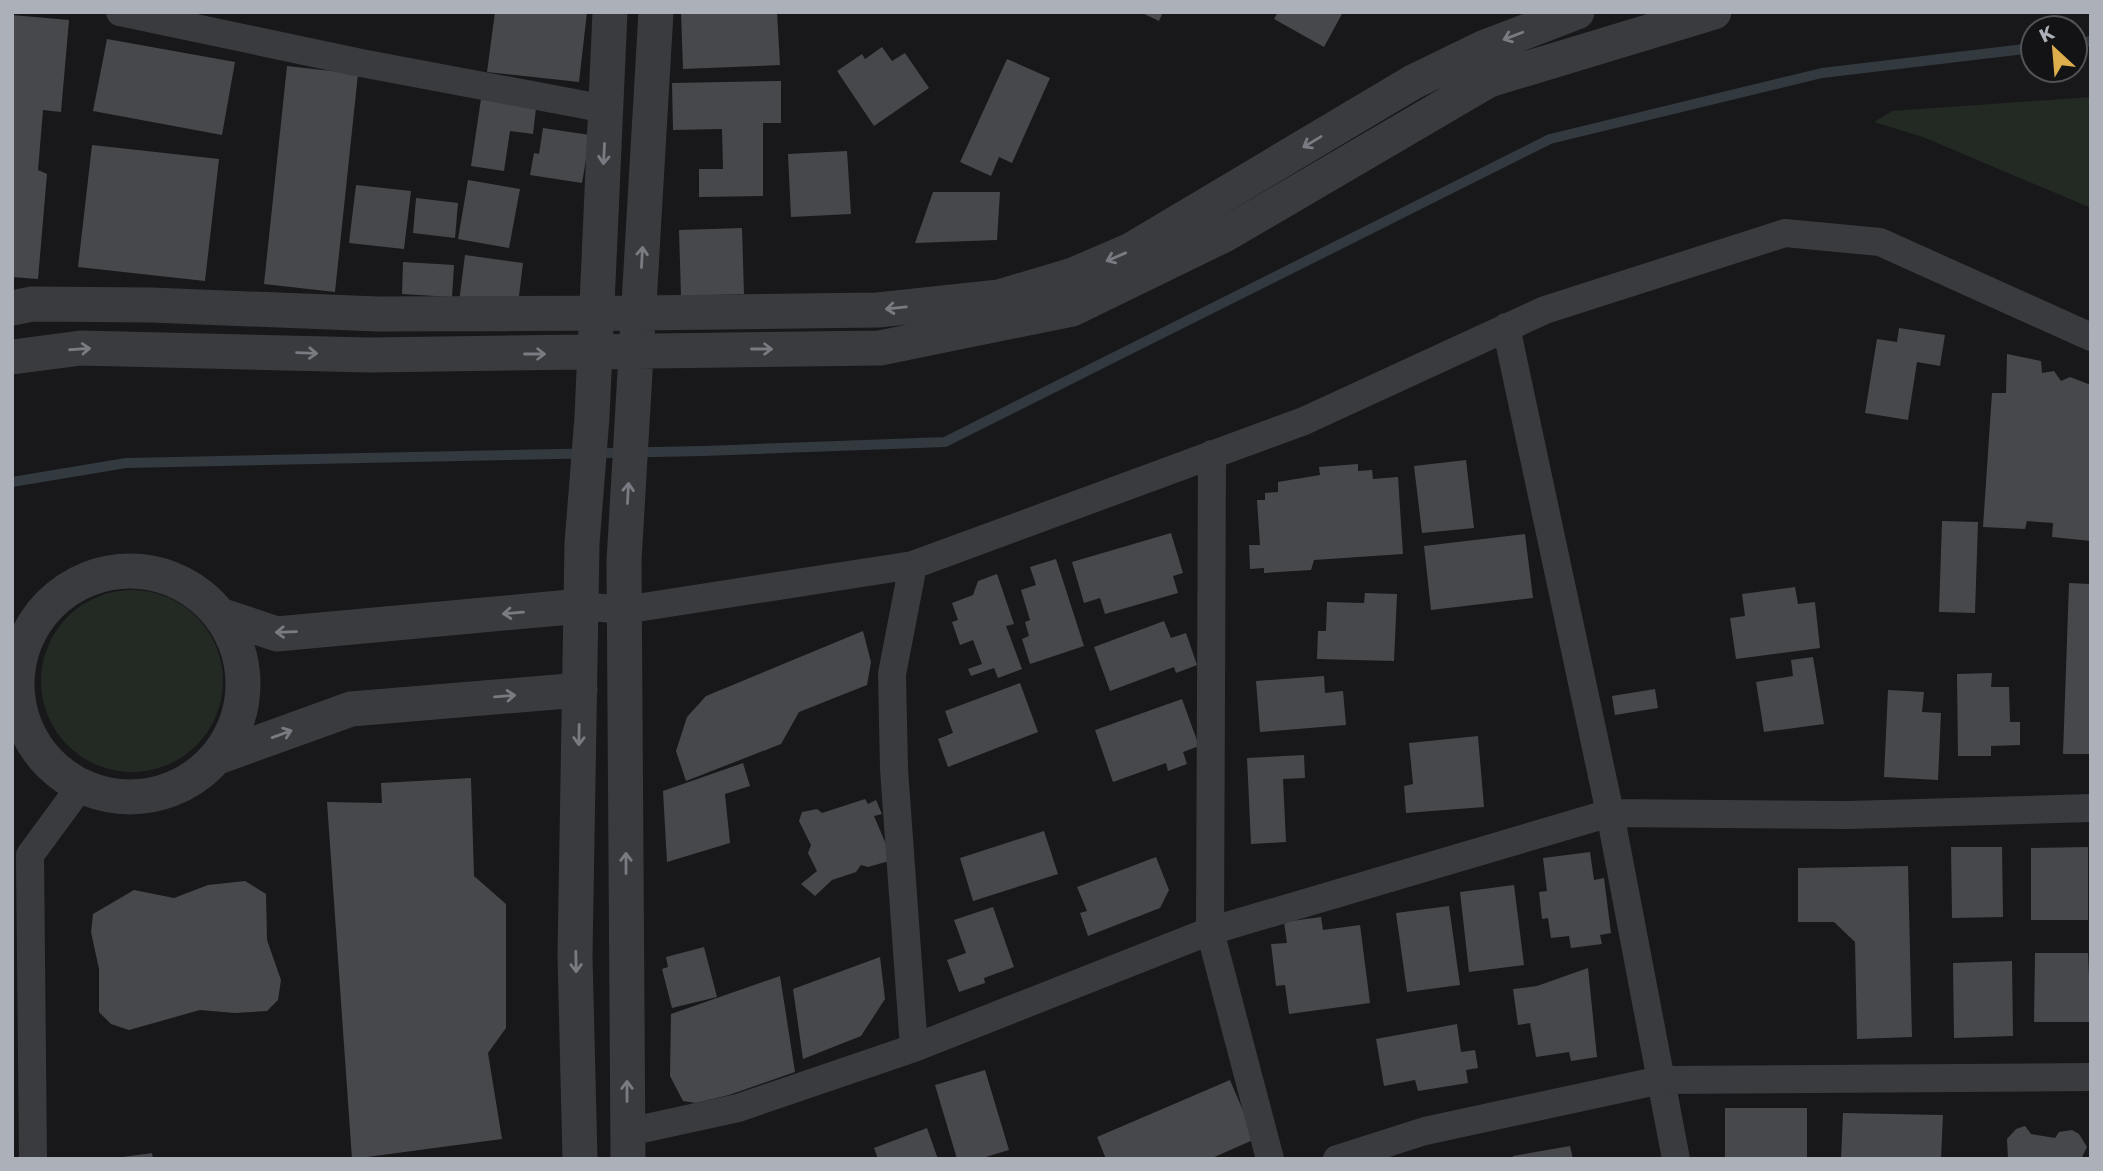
<svg xmlns="http://www.w3.org/2000/svg" width="2103" height="1171" viewBox="0 0 2103 1171" font-family="'Golos Text',sans-serif">
<rect width="100%" height="100%" fill="#18181a"/>
<path fill="#232a24" d="M2091 97V208L1923 137 1874 122 1892 111Z
M41 681a91 91 0 1 1 182 0a91 91 0 1 1-182 0Z"/>
<g fill="none" stroke-linecap="round" stroke-linejoin="round">
<path stroke="#32393f" stroke-width="10" d="M2075 43 2091 41
M12 482 126 463 704 451 945 442 1550 139 1822 73 2033 48"/>
</g>
<path fill="#47484c" d="M495 12H587L579 82 487 72Z
M681 12H777L780 65 683 69Z
M1140 12H1163L1159 21Z
M1278 12H1343L1324 47 1274 19Z
M12 15 69 20 61 112 43 110 38 170 47 174 38 279 12 277Z
M107 39 235 62 222 135 93 111Z
M882 47 892 61 905 53 929 88 874 126 837 71 862 54 865 59Z
M1007 59 1050 78 1012 163 999 157 991 176 960 162Z
M287 66 358 74 335 292 264 284Z
M781 81V123H763V196L699 197V169H723L722 129 673 130 672 83Z
M481 99 536 108 533 134 510 131 504 171 471 166Z
M543 128 590 135 582 183 530 175 534 153 539 154Z
M92 145 219 159 205 281 78 267Z
M847 151 851 214 791 217 788 154Z
M468 180 520 189 509 248 458 239Z
M356 185 411 191 404 249 349 243Z
M933 192H1000L997 240 915 243Z
M416 198 458 203 455 238 413 233Z
M742 228 744 294 681 296 679 230Z
M465 255 523 263 519 296H512L510 308 459 302Z
M403 262 454 265 452 297 402 294Z
M1899 328 1945 335 1940 366 1917 362 1908 420 1865 413 1877 339 1897 342Z
M2007 354 2041 361 2042 373 2054 371 2061 381 2070 377 2091 385V541L2052 537 2053 523 2027 521 2025 529 1983 527 1992 393H2006Z
M1466 460 1474 528 1422 533 1414 466Z
M1358 464V471L1372 470 1373 479 1398 477 1403 554 1314 560 1311 570 1264 573V568L1250 569 1249 545H1260L1257 500H1265V493L1278 492V482L1320 475 1319 467Z
M1942 521 1978 522 1975 613 1939 612Z
M1171 533 1183 573 1173 576 1178 593 1105 614 1100 598 1084 603 1072 562Z
M1525 534 1533 598 1431 610 1424 546Z
M1056 559 1084 646 1030 664 1022 639 1029 636 1025 622 1030 620 1021 590 1036 585 1030 567Z
M997 574 1014 624 1006 626 1022 669 998 678 994 668 971 676 968 669 982 664 973 640 960 645 952 622 958 620 952 603 973 595 978 581Z
M2069 583 2091 584V754H2063Z
M1795 587 1798 604 1815 602 1820 648 1736 659 1730 618 1745 616 1742 594Z
M1365 593 1397 594 1394 661 1317 659 1318 631H1326L1327 602 1364 603Z
M1164 621 1171 638 1186 633 1197 665 1176 673 1174 667 1110 691 1094 647Z
M863 631 871 662 867 685 799 712 781 744 686 781 676 751 687 717 706 696Z
M1813 657 1824 724 1764 732 1756 682 1793 676 1791 660Z
M1992 673 1991 687H2009L2010 722H2020V745L1991 746V756H1958L1957 674Z
M1324 676 1325 693 1343 691 1346 725 1260 732 1256 681Z
M1020 683 1038 732 948 767 938 739 953 733 945 711Z
M1655 689 1658 708 1615 715 1612 696Z
M1888 690 1924 692 1922 712 1941 713 1938 780 1884 777Z
M1182 699 1199 746 1183 752 1187 764 1168 771 1166 763 1113 782 1095 730Z
M1478 736 1484 807 1406 813 1404 786 1413 784 1409 743Z
M1304 755 1305 778 1283 779 1286 842 1251 844 1247 758Z
M743 763 750 786 725 794 730 843 667 862 663 791Z
M471 778 474 876 506 904V1028L488 1053 502 1139 352 1159 327 802 382 803 381 783Z
M865 799 868 804 876 800 882 814 874 816 888 849 889 861 868 867 861 865 856 872 832 880 815 896 801 884 817 871 808 853 811 845 799 821 802 812 817 809 822 813Z
M1044 831 1058 874 973 901 960 858Z
M1951 847H2002L2003 917 1952 918Z
M2088 847V920H2031V848Z
M1590 852 1594 880 1604 878 1611 933 1600 935 1602 944 1571 948 1569 936 1551 938 1548 918 1542 919 1539 892 1547 891 1543 858Z
M1156 857 1169 890 1160 908 1088 936 1080 913 1087 911 1077 887Z
M1908 866 1912 1037 1857 1039 1855 942 1834 922H1798V868Z
M245 881 266 894 267 940 281 980 278 1000 267 1011 235 1013 200 1010 129 1030 111 1024 99 1012V969L91 932 93 914 134 890 174 898 208 885Z
M1514 885 1524 965 1469 972 1460 892Z
M1449 906 1460 985 1407 992 1396 913Z
M993 907 1014 967 984 978 985 983 959 992 947 960 966 953 954 920Z
M1321 917 1323 930 1360 925 1370 1003 1289 1014 1285 985 1276 986 1271 944 1287 943 1284 922Z
M704 947 717 997 672 1008 662 969 668 967 666 957Z
M2035 953H2088L2091 1022H2034Z
M880 957 885 999 861 1036 803 1059 793 989Z
M2012 961 2013 1036 1954 1038 1953 963Z
M1588 968 1597 1057 1571 1061 1569 1052 1536 1057 1530 1023 1518 1025 1513 989 1537 986Z
M780 976 795 1072 729 1095 696 1103 683 1101 670 1076 671 1014Z
M1457 1024 1461 1052 1475 1050 1478 1068 1466 1070 1468 1083 1418 1091 1415 1080 1384 1086 1376 1039Z
M985 1070 1009 1150 979 1159H957L935 1085Z
M1230 1080 1255 1139 1210 1159H1106L1097 1137Z
M1725 1108H1807V1159H1725Z
M1843 1113 1943 1115 1941 1159H1841Z
M2025 1126 2031 1134 2055 1138 2059 1132 2072 1130 2079 1134 2087 1147 2081 1159H2008L2007 1139 2016 1129Z
M927 1128 938 1159H878L874 1148Z
M1570 1146 1573 1159H1513V1156Z
M152 1153 153 1159H123V1157Z"/>
<g fill="none" stroke-linecap="round" stroke-linejoin="round">
<path stroke="#3a3b3f" stroke-width="28" d="M120 12 361 63 606 109
M1506 327 1610 813 1676 1159
M1212 454 1210 931 1270 1159
M913 565 892 674 894 769 914 1048
M581 606 624 610 913 565 1304 421 1545 310 1785 233 1880 242 2091 337
M628 1132 738 1108 914 1048 1210 931 1610 813 1848 815 2091 808
M33 1159 30 855 80 787
M1337 1159 1425 1131 1661 1080 2091 1077"/>
<path stroke="#3a3b3f" stroke-width="35" d="M12 308 32 304 151 305 378 314 639 313 878 310 999 297 1073 275 1131 250 1413 82 1485 47 1577 12
M12 357 81 348 370 355 880 348 1072 309 1226 234 1489 80 1714 12
M17 684a113 113 0 1 1 226 0a113 113 0 1 1-226 0Z
M223 616 277 634 581 606
M218 757 351 709 580 690
M580 1159 575 956 582 544 592 417 610 12
M628 1159 624 561 656 12"/>
</g>
<defs><path id="oneway-shaft" d="M-6 0H5M1.5-3L5.5 0L1.5 3" fill="none" stroke-width="1.6" stroke-linecap="round" stroke-linejoin="round" transform="scale(1.75)"/></defs>
<g stroke="#797b82">
<use href="#oneway-shaft" transform="translate(1513 36) rotate(159)"/>
<use href="#oneway-shaft" transform="translate(1312 142) rotate(149)"/>
<use href="#oneway-shaft" transform="translate(604 154) rotate(93)"/>
<use href="#oneway-shaft" transform="translate(642 257) rotate(-87)"/>
<use href="#oneway-shaft" transform="translate(1116 257) rotate(157)"/>
<use href="#oneway-shaft" transform="translate(896 308) rotate(174)"/>
<use href="#oneway-shaft" transform="translate(80 349) rotate(-4)"/>
<use href="#oneway-shaft" transform="translate(762 349)"/>
<use href="#oneway-shaft" transform="translate(307 353) rotate(2)"/>
<use href="#oneway-shaft" transform="translate(535 354)"/>
<use href="#oneway-shaft" transform="translate(628 493) rotate(-87)"/>
<use href="#oneway-shaft" transform="translate(513 613) rotate(175)"/>
<use href="#oneway-shaft" transform="translate(286 632) rotate(178)"/>
<use href="#oneway-shaft" transform="translate(505 696) rotate(-5)"/>
<use href="#oneway-shaft" transform="translate(282 734) rotate(-20)"/>
<use href="#oneway-shaft" transform="translate(579 735) rotate(91)"/>
<use href="#oneway-shaft" transform="translate(626 863) rotate(-90)"/>
<use href="#oneway-shaft" transform="translate(576 962) rotate(89)"/>
<use href="#oneway-shaft" transform="translate(627 1091) rotate(-90)"/>
</g>
<rect width="2103" height="1171" fill="none" stroke="#acb0b8" stroke-width="28"/>
<g transform="translate(2054 49) rotate(334)"><circle r="33" fill="#131315" stroke="#505256" stroke-width="2"/>
<path d="M0-5L12 26L0 18L-12 26Z" fill="#dead4c"/>
<text y="-10" font-size="19" font-weight="bold" text-anchor="middle" fill="#acb0b8">K</text>
</g>
</svg>
